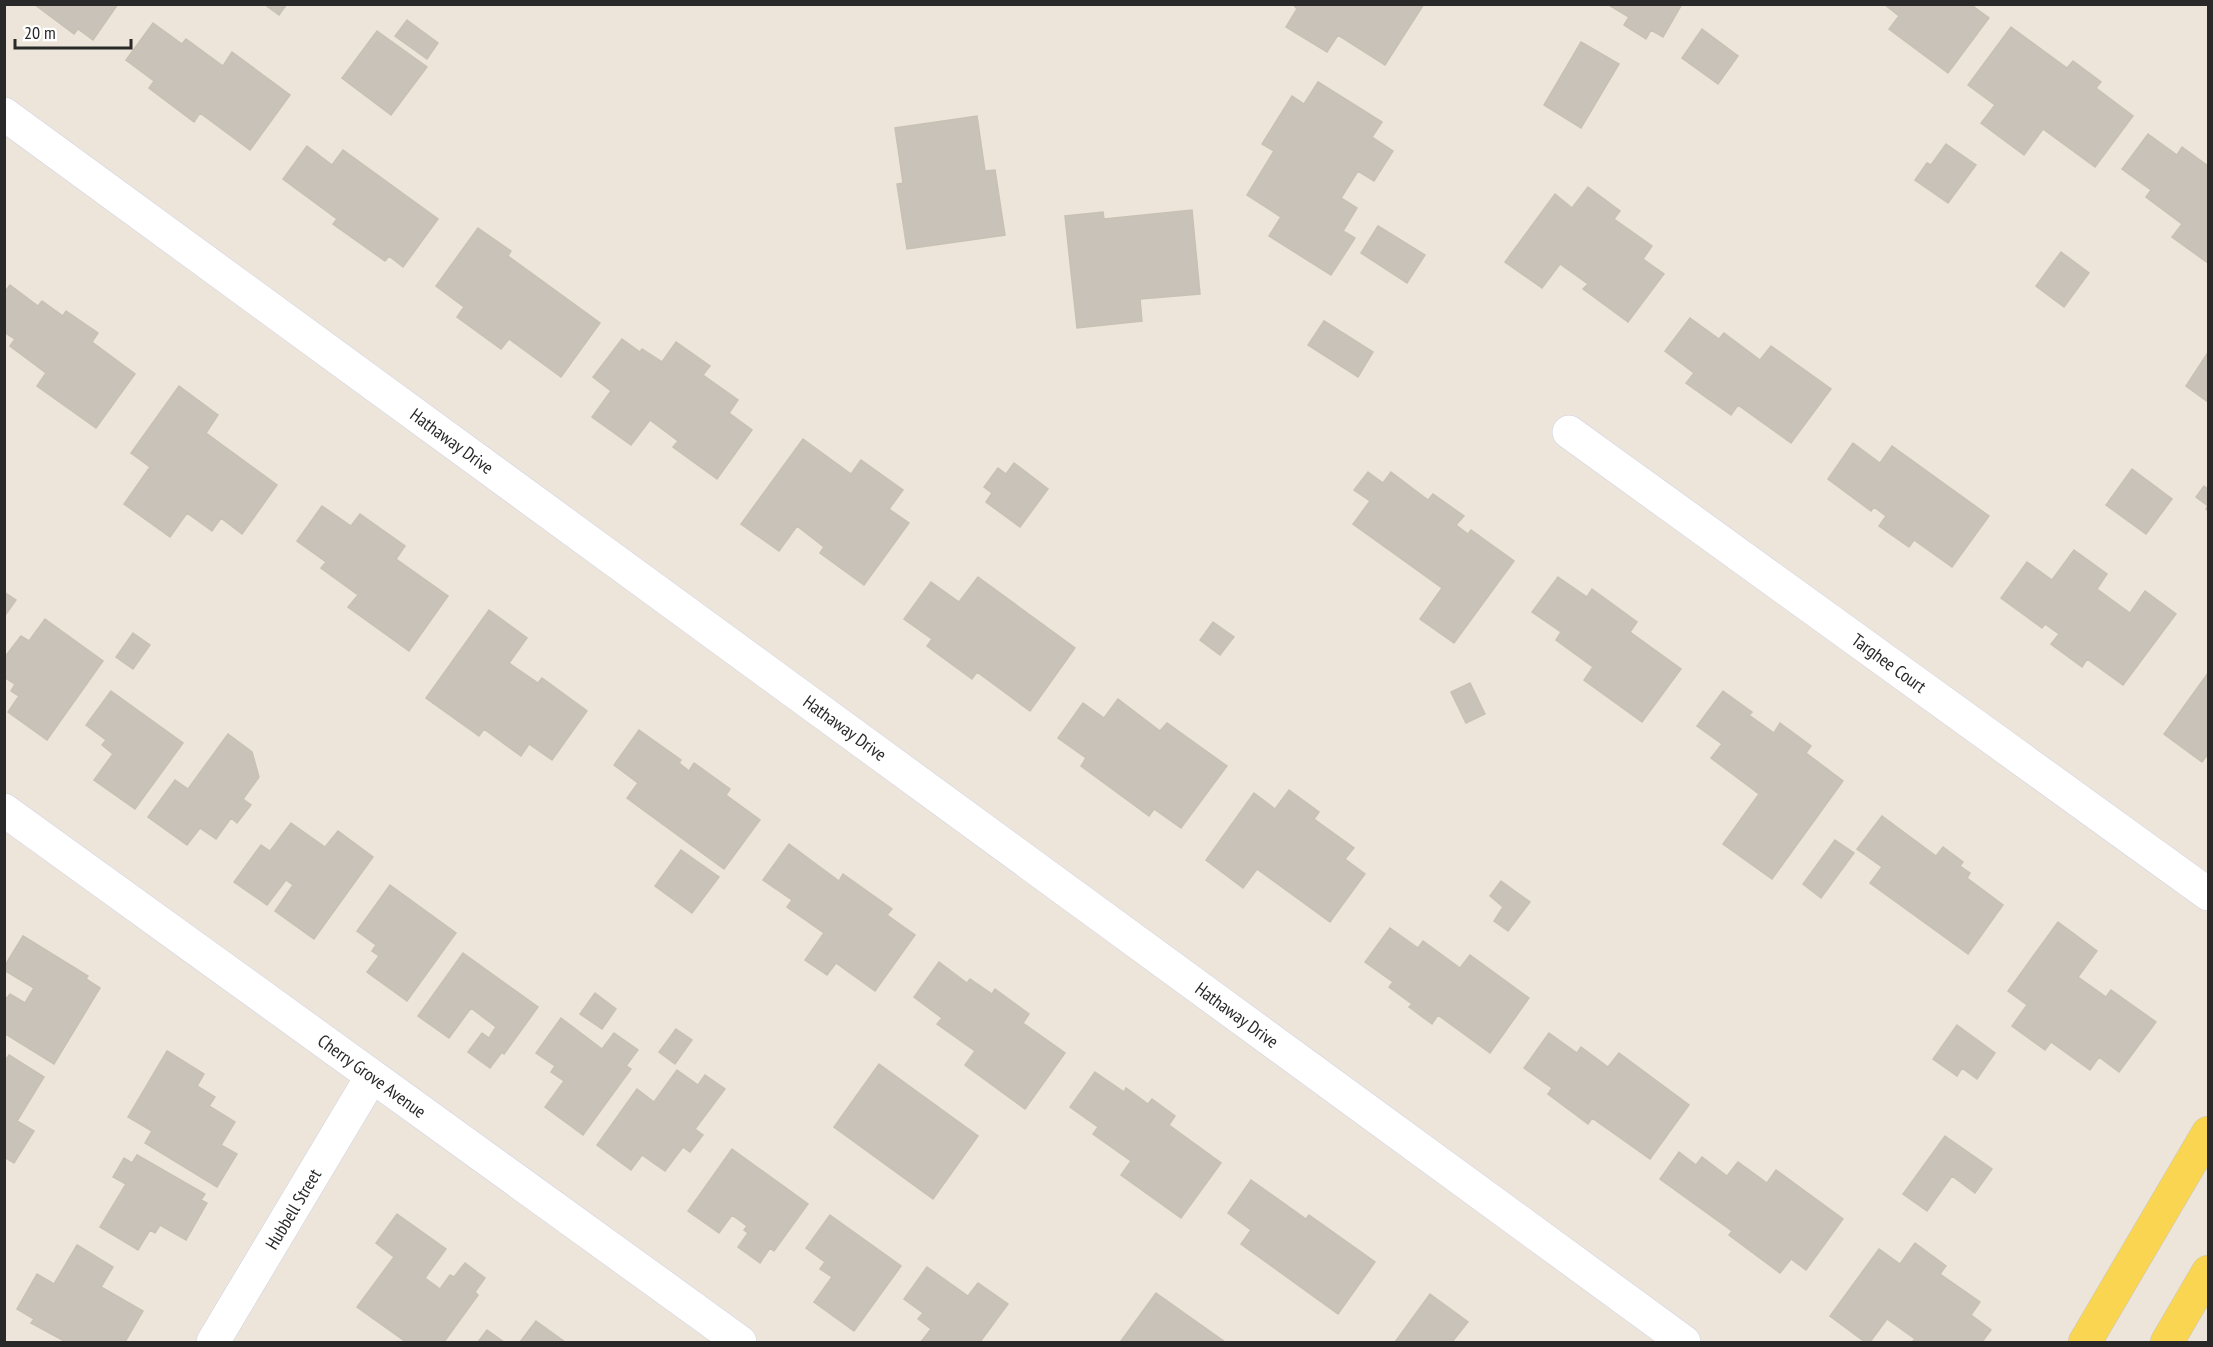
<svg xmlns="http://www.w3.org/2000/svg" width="2213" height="1347" viewBox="0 0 2213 1347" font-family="'PT Sans Narrow',sans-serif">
<rect width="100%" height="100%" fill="#ede5d9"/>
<path fill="#c8c2b9" stroke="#c8c1b3" stroke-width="1.5" d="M34 4H118L93 40 78 29 74 34Z
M264 4H287L279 15Z
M1293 4H1424L1385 65 1338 35 1327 52 1286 27 1297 9Z
M1607 4H1682L1663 37 1651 30 1646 39 1624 25 1629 17Z
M1884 4H1970L1989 18 1948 73 1889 29 1899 16Z
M407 20 438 43 427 59 395 36Z
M153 23 182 44 186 39 223 66 232 52 290 95 250 150 200 113 194 122 149 88 154 81 126 60Z
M2011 27 2067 68 2073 61 2101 82 2096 88 2133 116 2095 167 2043 129 2024 155 1981 123 1995 105 1968 85Z
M1702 29 1738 56 1718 84 1682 58Z
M377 31 427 67 391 115 342 78Z
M1581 42 1619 64 1581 128 1544 105Z
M1318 82 1382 122 1372 137 1393 151 1374 181 1358 171 1341 198 1357 208 1343 231 1355 238 1331 275 1269 236 1281 217 1247 195 1274 151 1262 144 1292 96 1304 104Z
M977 116 985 171 995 170 1005 235 907 249 897 184 903 183 895 128Z
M2148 134 2177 155 2182 147 2208 166V263L2172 237 2182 224 2146 197 2151 190 2122 169Z
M1946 144 1976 165 1948 203 1915 180 1927 163 1931 165Z
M307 146 332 165 343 150 438 219 403 267 389 256 385 261 333 224 337 219 283 179Z
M1588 187 1620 211 1614 219 1652 246 1643 259 1664 274 1628 322 1583 289 1588 284 1560 264 1542 288 1505 262 1555 194 1572 208Z
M1192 210 1200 294 1140 299 1142 321 1077 328 1065 216 1103 212 1104 219Z
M1378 226 1425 255 1407 283 1361 253Z
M478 228 511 251 508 256 600 323 561 377 509 339 501 349 457 317 464 307 436 286Z
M2061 252 2089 273 2064 307 2036 286Z
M10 285 38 306 42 301 63 316 66 311 98 333 92 342 135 374 96 428 37 386 46 373 10 346 15 339 4 332V293Z
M1690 318 1719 339 1724 333 1760 360 1771 346 1831 389 1791 443 1738 405 1731 415 1686 383 1694 373 1665 351Z
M1324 321 1373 352 1358 377 1308 345Z
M622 339 640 352 642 349 662 362 676 342 710 366 703 375 738 400 729 413 752 430 717 479 673 447 678 441 650 420 631 445 592 417 611 391 593 377Z
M2207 354 2208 355V402L2186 386Z
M179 386 218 415 206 433 277 485 242 534 221 518 212 531 187 513 170 537 124 504 150 467 131 453Z
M803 439 851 474 861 460 903 490 889 509 909 523 864 585 820 553 824 547 797 526 779 551 741 524Z
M1853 443 1880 463 1892 446 1989 516 1952 567 1914 540 1909 547 1879 526 1886 516 1874 507 1871 511 1828 479Z
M1014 463 1048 489 1020 527 986 502 992 493 984 487 998 468 1006 474Z
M2132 469 2172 499 2146 534 2106 505Z
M1368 472 1383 483 1391 472 1428 500 1433 494 1464 516 1456 525 1468 534 1471 530 1514 561 1454 643 1420 619 1442 588 1353 524 1370 501 1354 490Z
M2204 486 2208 489V511L2206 509 2208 506 2196 497Z
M322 506 351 526 360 514 405 546 396 559 448 596 409 651 348 607 358 595 321 568 326 562 297 541Z
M2074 550 2107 574 2097 589 2130 613 2145 591 2176 614 2123 685 2087 659 2082 667 2051 644 2059 634 2045 624 2042 628 2001 598 2027 562 2052 580Z
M978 577 1075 648 1030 711 977 672 972 679 927 646 932 639 904 619 931 582 959 602Z
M1558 577 1587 597 1592 589 1637 622 1630 632 1681 669 1642 722 1584 680 1593 667 1556 640 1561 632 1532 612Z
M4 592 16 600 4 617Z
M489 610 527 638 509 663 538 683 542 678 587 711 552 760 529 744 521 756 484 729 479 736 426 698Z
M45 619 103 661 47 740 8 712 19 696 11 691 15 684 4 677V658L21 636 29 641Z
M1213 622 1234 637 1220 655 1200 640Z
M133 633 150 645 133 669 116 657Z
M2208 673V754L2202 762 2164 734Z
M1470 683 1485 714 1466 723 1451 692Z
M111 691 183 743 135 809 94 780 113 754 102 745 106 740 86 725Z
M1723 691 1752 712 1749 715 1774 733 1780 723 1811 746 1806 753 1843 781 1772 879 1723 844 1759 794 1711 758 1722 744 1697 726Z
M1118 699 1160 731 1167 723 1227 766 1181 828 1154 809 1149 816 1081 766 1086 758 1058 738 1083 703 1104 718Z
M639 730 681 760 679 763 689 771 694 763 730 789 726 795 760 820 724 869 627 798 638 783 614 765Z
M228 734 252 752 259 777 243 799 251 805 237 823 231 818 216 839 200 828 187 845 148 817 175 780 188 789Z
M1289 790 1319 812 1314 819 1354 848 1345 859 1365 874 1330 922 1257 869 1243 888 1206 860 1254 793 1275 809Z
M1882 816 1936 856 1943 847 1963 862 1960 866 1970 873 1967 878 2003 905 1968 954 1870 883 1882 867 1857 849Z
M291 823 325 847 338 831 373 857 314 939 275 911 293 885 286 880 267 905 234 882 261 845 270 851Z
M1835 840 1854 853 1821 898 1803 884Z
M789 844 839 881 843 874 892 909 887 915 915 935 875 991 836 963 827 975 805 960 824 933 787 907 792 900 763 880Z
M681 850 719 877 692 913 655 886Z
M1501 881 1530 902 1508 931 1494 921 1503 907 1490 896Z
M390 885 456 933 407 1001 367 972 379 956 372 951 376 945 357 931Z
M2058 922 2097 951 2078 977 2106 997 2111 990 2156 1022 2119 1072 2099 1057 2090 1070 2051 1042 2045 1050 2012 1026 2027 1005 2008 991Z
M1390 928 1418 948 1423 941 1460 968 1470 955 1529 998 1490 1053 1438 1015 1432 1024 1409 1007 1412 1004 1389 987 1393 982 1365 962Z
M23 936 88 976 86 979 100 988 54 1064 4 1033V996L7 998 10 994 25 1003 34 988 4 970V967Z
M463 953 538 1007 504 1054 502 1052 490 1068 468 1052 482 1033 489 1038 496 1027 471 1008 449 1038 418 1016Z
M939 962 967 983 970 979 992 994 995 989 1029 1014 1023 1023 1065 1053 1025 1109 965 1065 975 1051 937 1024 942 1018 914 997Z
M595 993 616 1009 602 1029 580 1014Z
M561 1018 602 1049 614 1033 638 1050 626 1066 631 1069 583 1135 545 1107 564 1081 551 1072 555 1066 536 1053Z
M1957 1025 1995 1053 1977 1079 1962 1068 1957 1076 1933 1059Z
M676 1029 692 1040 675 1064 659 1052Z
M1549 1033 1577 1053 1581 1047 1608 1067 1619 1053 1689 1105 1650 1159 1592 1118 1588 1124 1548 1094 1552 1088 1524 1068Z
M167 1051 204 1074 197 1086 215 1097 209 1106 235 1122 221 1145 237 1154 217 1187 145 1143 152 1131 128 1117Z
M9 1055 44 1077 17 1121 34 1131 14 1163 4 1157V1062Z
M879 1064 978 1136 933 1199 834 1127Z
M677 1070 698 1085 705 1075 725 1089 695 1129 703 1135 690 1152 683 1147 665 1171 642 1155 631 1170 597 1145 637 1089 654 1102Z
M1095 1072 1124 1092 1126 1088 1148 1104 1152 1099 1175 1116 1169 1125 1221 1163 1181 1218 1121 1175 1131 1161 1093 1134 1098 1127 1070 1107Z
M1945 1136 1992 1169 1975 1193 1952 1176 1927 1211 1903 1194Z
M732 1149 808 1204 774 1251 770 1248 760 1263 738 1247 748 1233 744 1230 747 1226 732 1215 719 1233 688 1211Z
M1679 1152 1696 1165 1702 1157 1727 1176 1738 1162 1767 1183 1776 1170 1843 1219 1806 1270 1791 1259 1780 1273 1729 1235 1732 1231 1660 1179Z
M137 1155 205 1194 201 1200 207 1203 186 1240 160 1225 155 1233 150 1230 138 1250 100 1227 126 1184 113 1177 124 1158 132 1163Z
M1251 1180 1306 1219 1309 1215 1375 1262 1338 1314 1241 1244 1251 1230 1228 1213Z
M397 1214 446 1249 425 1278 440 1289 450 1275 454 1277 465 1263 485 1278 475 1292 478 1295 444 1342H406L357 1307 394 1257 376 1243Z
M830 1215 901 1266 854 1331 814 1302 832 1277 820 1269 825 1262 806 1248Z
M1915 1243 1946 1266 1940 1274 1980 1302 1971 1315 1991 1330 1982 1342H1912L1915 1339 1887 1319 1870 1342H1865L1830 1316 1879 1249 1900 1264Z
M77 1245 113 1267 101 1287 143 1311 125 1342H66L31 1323 34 1319 17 1309 37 1274 54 1284Z
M927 1267 968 1296 978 1283 1008 1304 980 1342H921L931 1329 918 1319 923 1313 904 1299Z
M1156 1293 1225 1342 1121 1341Z
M1430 1294 1468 1322 1452 1342H1395Z
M536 1321 565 1342H520Z
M487 1330 504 1342H478Z"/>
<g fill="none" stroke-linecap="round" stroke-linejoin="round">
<g stroke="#cfd2e3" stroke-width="34">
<path id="minor" d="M4 114 1684 1342
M1569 432 2208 894
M4 810 740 1342
M213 1342 372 1076"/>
</g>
<g stroke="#c7c7c7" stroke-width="34">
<path id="major" d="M2085 1342 2208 1133
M2167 1342 2208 1272"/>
</g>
<use href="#minor" stroke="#fff" stroke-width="33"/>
<use href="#major" stroke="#fad551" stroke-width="33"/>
</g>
<g text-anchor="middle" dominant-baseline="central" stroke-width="4.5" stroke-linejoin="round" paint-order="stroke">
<g font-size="18" fill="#292929" stroke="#fff">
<text transform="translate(452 441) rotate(36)">Hathaway Drive</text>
<text transform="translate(1889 663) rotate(36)">Targhee Court</text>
<text transform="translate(845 728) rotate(36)">Hathaway Drive</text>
<text transform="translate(1237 1015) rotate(36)">Hathaway Drive</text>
<text transform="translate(372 1076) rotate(36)">Cherry Grove Avenue</text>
<text transform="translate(293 1209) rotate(-59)">Hubbell Street</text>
</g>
</g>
<rect width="2213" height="1347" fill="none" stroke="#292929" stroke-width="12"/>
<path d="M15 39v9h116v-9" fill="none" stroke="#292929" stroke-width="3"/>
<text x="24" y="39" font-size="18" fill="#292929" stroke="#ffffff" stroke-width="4.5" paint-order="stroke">20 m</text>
</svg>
